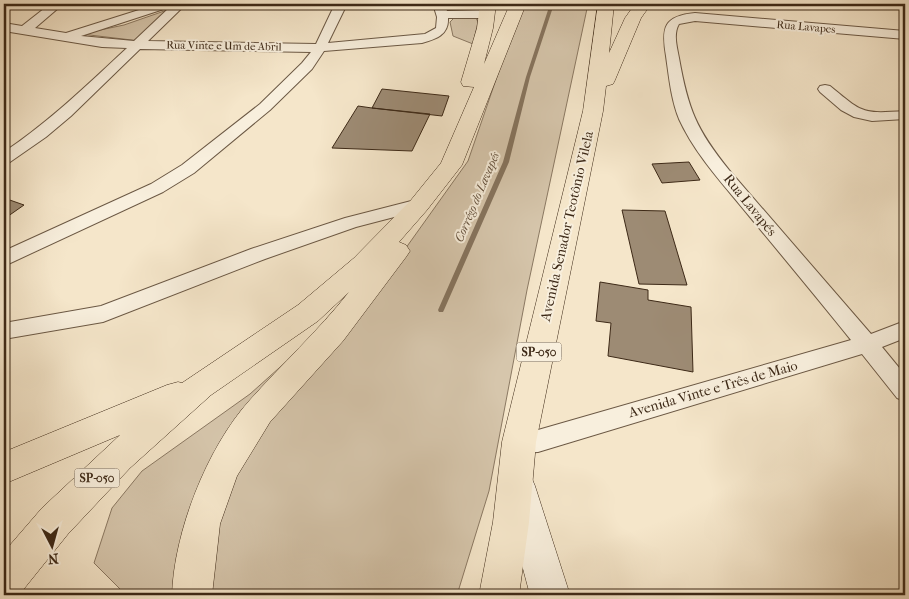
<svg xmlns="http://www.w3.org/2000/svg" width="909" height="599" viewBox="0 0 909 599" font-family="'IM FELL French Canon',serif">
<rect width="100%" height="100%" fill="#f5e6ca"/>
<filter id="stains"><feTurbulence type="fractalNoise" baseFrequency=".004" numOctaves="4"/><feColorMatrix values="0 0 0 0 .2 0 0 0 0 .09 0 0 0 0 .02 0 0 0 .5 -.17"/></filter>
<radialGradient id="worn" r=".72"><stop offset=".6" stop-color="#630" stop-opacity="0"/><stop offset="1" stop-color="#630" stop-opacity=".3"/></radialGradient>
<path fill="#d6c6ac" stroke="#8a7862" d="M522 4H588L527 290 489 491 457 595H126L94 563 112 508 142 471 250 394 393 266 468 161Z
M170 9 140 41 81 34 124 25Z
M467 17 476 18 478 22 473 44 453 36 450 22 454 18Z"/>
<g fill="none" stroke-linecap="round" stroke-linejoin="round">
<path fill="#86745e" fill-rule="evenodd" d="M550 4H554L530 77 509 162 444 310 443 312H439L438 310 503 162 526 77Z"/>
</g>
<path fill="#9d8b74" stroke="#3d2917" d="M382 89 449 96 442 116 372 108Z
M358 106 372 108 430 114 412 151 332 148Z
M689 162 700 180 662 183 652 164Z
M4 198 24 205 4 219Z
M622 210 665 211 687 285 639 284Z
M600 282 648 290V300L691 307 693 372 608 356 611 323 596 321Z"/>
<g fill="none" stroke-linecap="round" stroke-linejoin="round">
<g stroke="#6b5844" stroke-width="2">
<path id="minor" d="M50 4H63L35 28 66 33 158 4H186L148 41 316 44 335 4H347L328 43 425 34 436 28 437 17 433 4H445L447 11 488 10 494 14 488 18H448C449 35 436 39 422 43L324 51 312 69 270 110 194 173 163 192 4 266V251L151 184 182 165 260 104 302 63 311 52 140 49 71 116 46 137 10 162 4 164V152C49 122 87 85 127 48L102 47 4 31V23L22 26ZM170 7 134 41 81 36Z
M695 13 905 31V39L695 21 679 24C673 34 677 47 679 58 688 109 696 129 729 170L871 334 905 321V338L882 347 905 375V401L897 398 862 354 538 452 519 453 510 450 507 442 510 434 519 431 538 430 851 340C818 299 784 258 750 217 725 186 696 156 679 119 671 99 669 77 666 56 661 27 664 16 695 13Z
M825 85 830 86C863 113 861 114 905 111V119L872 121 854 117 841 110 820 92 818 89 820 86Z
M419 199 425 201 428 205 425 209 356 227 265 259 103 322 4 339V323L101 306 251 249 345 218Z"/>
</g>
<g stroke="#3d2917" stroke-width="1">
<path id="secondary" d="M518 469 530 474 535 486 570 595H530L501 486 506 474Z"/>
</g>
<g stroke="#3d2917" stroke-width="1">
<path id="trunk" d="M480 4H496L493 28 484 64 510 4H526L462 165 427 210 399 242 406 245 410 251 406 257 343 341 270 422 237 476 220 524 212 595H172C174 532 207 448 249 401 282 364 318 331 349 292L318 321 211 395 130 468 68 534 19 595H4V552L42 508 120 435 4 484V452L167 385 178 382 182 383 298 305 354 258 411 200 441 163 474 87 463 86 461 82 477 28Z
M598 4H614L609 53 625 18 635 4H651L641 18 615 80 613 84 606 86 603 111 536 442 529 522 519 595H479L493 522 502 442 583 111Z"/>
</g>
<use href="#minor" fill="#f8efdd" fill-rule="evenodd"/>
<use href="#secondary" fill="#f8efdd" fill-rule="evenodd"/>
<use href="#trunk" fill="#f5e6ca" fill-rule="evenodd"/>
</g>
<g text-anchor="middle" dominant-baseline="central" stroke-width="4" stroke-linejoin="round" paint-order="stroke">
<g font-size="11" fill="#3d2917" stroke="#f8efdd">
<text transform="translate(806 27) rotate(5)">Rua Lavapes</text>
<text transform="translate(224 46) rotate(1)">Rua Vinte e Um de Abril</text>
</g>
<g font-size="12" font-style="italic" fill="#614e3a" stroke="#f8efdd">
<text transform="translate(477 197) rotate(-67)">Corrégo do Lavapés</text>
</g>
<g fill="#f8efdd" stroke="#756452" stroke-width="1">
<rect x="516.5" y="342.5" width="45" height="19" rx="4"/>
<rect x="74.5" y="468.5" width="45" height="19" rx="4"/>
</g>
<g font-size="12" font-weight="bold" fill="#3d2917">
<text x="539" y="352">SP-050</text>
<text x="97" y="478">SP-050</text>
</g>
<g font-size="14" fill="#3d2917" stroke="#f8efdd">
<text transform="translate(750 205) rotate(51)">Rua Lavapés</text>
<text transform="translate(567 226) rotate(-77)">Avenida Senador Teotônio Vilela</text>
<text transform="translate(713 389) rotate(-16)">Avenida Vinte e Três de Maio</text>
</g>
</g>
<rect width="909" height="599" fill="none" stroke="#f5e6ca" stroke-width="20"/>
<rect x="5" y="5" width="899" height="589" fill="none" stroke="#3d2917" stroke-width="2.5"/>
<rect x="10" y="10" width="889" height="579" fill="none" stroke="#3d2917"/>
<g transform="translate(52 546) rotate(174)" stroke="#f8efdd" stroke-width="4" paint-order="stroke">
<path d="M0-4L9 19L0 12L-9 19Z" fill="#3d2917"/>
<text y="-8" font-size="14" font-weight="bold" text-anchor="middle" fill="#3d2917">N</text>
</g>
<rect width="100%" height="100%" filter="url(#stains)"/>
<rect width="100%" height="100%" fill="url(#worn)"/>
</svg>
